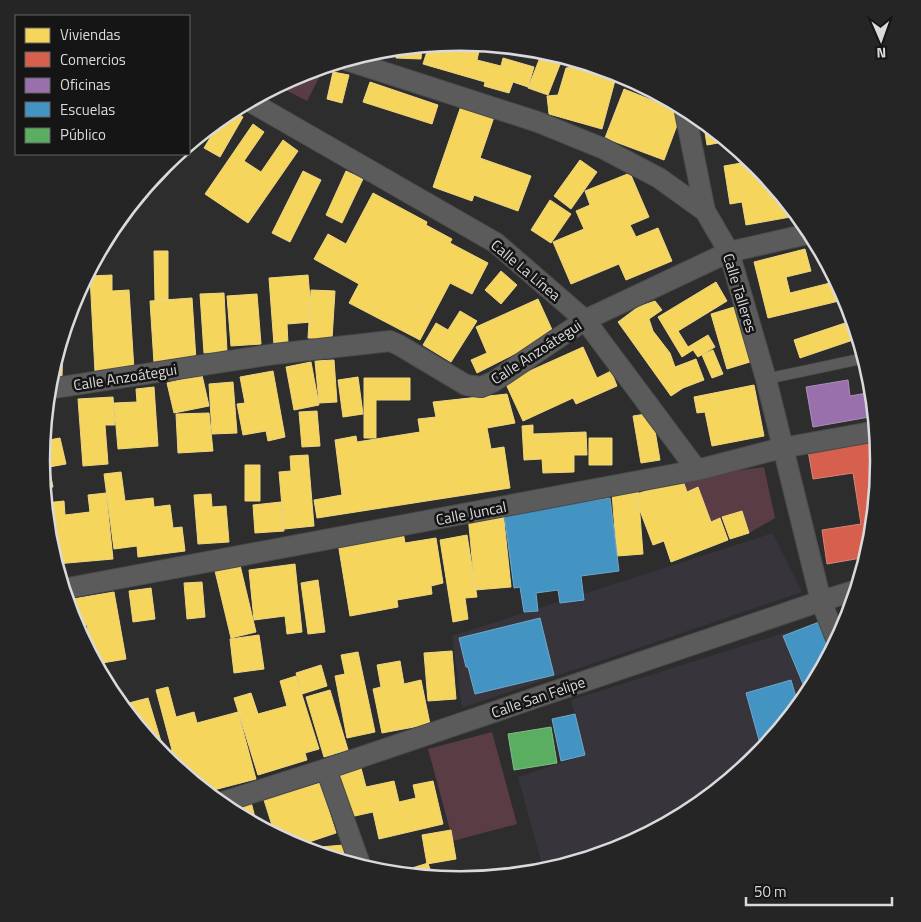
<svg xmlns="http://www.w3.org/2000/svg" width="921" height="922" viewBox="0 0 921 922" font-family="'Titillium Web',sans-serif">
<rect width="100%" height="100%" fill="#2d2d2e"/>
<path fill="#37343b" d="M773 533 802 592 462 708 452 636Z
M819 622 809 694 757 758 693 810 621 848 544 872 518 777 585 755 571 700Z"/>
<path fill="#5a3d44" d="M322 67 324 68 307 101 278 86 300 74Z
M764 467 775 518 749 533 742 511 711 522 697 488 687 492 682 478Z
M492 732 517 824 453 841 428 749Z"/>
<path fill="#f6d55c" stroke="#eed682" d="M449 43 479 51 477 60 501 66 503 58 534 67 528 87 513 82 509 93 484 86 485 82 423 64 429 45Z
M422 46 421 59 396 58 397 48Z
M541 55 561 62 548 95 528 88Z
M560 55 572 59 562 61Z
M582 62 617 73 602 129 549 114 547 96 558 95 566 68 582 66Z
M333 72 349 75 342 103 327 99Z
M370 82 438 105 432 124 363 102Z
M624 89 682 112 664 160 605 138Z
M461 106 494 117 480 158 531 176 518 211 474 195 472 201 433 187Z
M232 110 243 117 220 157 204 148 223 116Z
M703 120 729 141 707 145Z
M253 124 264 132 244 161 261 172 283 140 298 151 248 223 205 194Z
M177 154H181L176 163 170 160Z
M580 160 597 172 571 209 554 196Z
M753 161 795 211 796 216 746 225 742 202 730 204 724 166Z
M303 171 321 180 290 242 272 233Z
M346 171 363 179 342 223 326 215Z
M630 173 649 217 630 225 636 237 658 228 672 261 626 280 619 264 571 284 553 242 584 229 576 211 590 205 585 191Z
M373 193 427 222 426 225 452 239 450 243 488 263 472 294 450 283 420 340 349 303 359 284 314 259 328 234 346 244Z
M550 200 571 214 551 243 531 230Z
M805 249 811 271 786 277 790 293 834 282 839 301 768 318 754 262Z
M154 251H168V301H155Z
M501 271 517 285 501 304 485 290Z
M112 275V291L129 290 134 370 95 372 90 276Z
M308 275 312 322 287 324 288 344 274 345 269 278Z
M716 282 727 301 678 331 688 347 708 335 715 347 698 357 693 350 682 357 658 317Z
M311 290 335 291 332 339 308 338Z
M224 293 227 352 204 353 200 294Z
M257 294 261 344 231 346 227 296Z
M192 298 196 360 154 363 150 301Z
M538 299 554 334 477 373 471 360 487 353 476 327Z
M655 301 662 310 649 319 653 331 670 353 675 367 696 359 704 380 683 388 671 396 618 322 638 307Z
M734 307 750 362 727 369 711 314Z
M460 311 477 321 451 362 423 345 436 323 448 330Z
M854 320 859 338 800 358 794 340Z
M61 342H63L62 377 50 378Z
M583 347 597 378 611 371 617 386 576 404 573 398 523 421 505 382Z
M713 350 723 374 712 378 702 355Z
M334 360 337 402 319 403 315 361Z
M311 362 319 405 294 410 286 367Z
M273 371 285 437 268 441 266 431 243 435 237 404 245 403 240 377Z
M202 375 209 406 174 413 167 383Z
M358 377 363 414 343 417 338 380Z
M364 378H410V400H376V438H364Z
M233 382 237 433 212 434 209 384Z
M754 385 764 436 712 446 705 412 697 413 694 397Z
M154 387 158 446 118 449 114 403 137 402 136 389Z
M507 394 515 423 487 428 491 449 504 447 510 488 317 518 314 500 342 495 335 440 356 436 357 442 420 432 418 419 436 417 433 402Z
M113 397 115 425H105L108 464 83 466 78 399Z
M317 411 320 446 302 447 299 412Z
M209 413 213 451 178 453 176 414Z
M652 413 660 460 641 463 633 416Z
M533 425V434L586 432 587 455H574V472L543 473 542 459 524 460 522 426Z
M60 438 66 464 49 467 53 487 44 489 41 461 43 441Z
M589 438H612V465H589Z
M308 455 314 526 284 529 279 472 291 471 290 456Z
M245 465H260V501H245Z
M121 472 125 501 153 498 154 507 170 505 173 528 182 527 185 551 138 557 137 546 114 549 104 474Z
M682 478 687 492 698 487 711 522 720 518 728 540 671 562 664 541 653 545 634 495Z
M638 490 643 554 617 556 612 493Z
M106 493 113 559 56 564 49 543 45 503 64 501 65 515 90 512 88 495Z
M211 494 212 507 226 506 229 542 198 544 194 495Z
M281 502 284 531 255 533 253 505Z
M503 511 511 587 475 590 468 515Z
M742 511 749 533 730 539 722 517Z
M403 532 405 543 436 538 443 583 431 586 432 594 397 600 398 607 350 616 338 543Z
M467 535 477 597 465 598 468 619 453 622 440 540Z
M295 564 302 632 287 634 285 616 254 620 249 570Z
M240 565 256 632 231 638 215 571Z
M318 580 325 632 308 634 301 583Z
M202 582 205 617 187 619 184 583Z
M151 588 155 619 133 622 129 591Z
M114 592 126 659 96 664 82 638 89 637 87 625 76 627 67 600Z
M259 635 264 669 234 673 230 639Z
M452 651 456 699 428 701 424 653Z
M358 652 375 732 347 738 335 676 345 674 341 655Z
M400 661 404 684 421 680 430 724 382 733 373 689 381 687 377 665Z
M321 665 327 686 302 694 296 673Z
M296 676 319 749 305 753 307 760 258 775 234 698 251 693 258 714 287 706 280 681Z
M168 687 176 717 194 712 197 723 238 712 256 779 206 792 164 757 161 753 172 750 156 690Z
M330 690 348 750 324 757 306 697Z
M148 698 163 748 157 749 121 705Z
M361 768 366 787 394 781 399 802 416 798 413 785 433 781 443 824 379 839 373 812 350 817 339 773Z
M320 783 336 833 306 843 308 851 300 848 275 835 264 800Z
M251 802 257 825 227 809Z
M451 830 456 859 427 864 422 835Z
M343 845 345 862 309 851V848Z
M428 863 432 876 427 877 393 874Z"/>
<path fill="#d6604d" stroke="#d78478" d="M877 434 880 461 872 543 867 557 827 564 822 530 861 524 853 473 813 479 807 445Z"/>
<path fill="#9970ab" stroke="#ac90b9" d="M848 380 850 396 873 392 875 416 813 427 806 387Z"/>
<path fill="#4393c3" stroke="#70a8ca" d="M610 498 619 571 581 576 584 600 560 603 558 590 536 593 538 611 524 612 520 587 514 588 504 513Z
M540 618 554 675 475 694 468 667H466L459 638Z
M819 622 832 652 808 696 783 636Z
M791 680 799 707 762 751 746 693Z
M575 714 585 755 561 761 552 719Z"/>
<path fill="#5aae61" stroke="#80bb86" d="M551 727 557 763 514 770 508 734Z"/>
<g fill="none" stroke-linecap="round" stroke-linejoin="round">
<g stroke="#49494a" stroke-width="12">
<path id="service" d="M766 379 865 358"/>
</g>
<g stroke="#49494a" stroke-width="22">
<path id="minor" d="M346 60 538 122 602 148 659 178 705 211 729 252 766 379 821 601 837 641
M249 101 496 243 585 320 697 470
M684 107 705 211
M48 389 275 354 390 341 399 345 466 385 481 387 493 382 585 320 729 252 812 233
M63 589 697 470 782 448 877 431
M326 769 361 867
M220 803 326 769 821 601 857 590"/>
</g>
<use href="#service" stroke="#5b5b5c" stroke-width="10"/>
<use href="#minor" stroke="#5b5b5c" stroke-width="20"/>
</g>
<g text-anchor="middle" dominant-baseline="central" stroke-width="5" stroke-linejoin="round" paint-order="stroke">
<g font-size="15" fill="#dad9db" stroke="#151516">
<text transform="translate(526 270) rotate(40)">Calle La Línea</text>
<text transform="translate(740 293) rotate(73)">Calle Talleres</text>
<text transform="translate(536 352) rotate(-33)">Calle Anzoátegui</text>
<text transform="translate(125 377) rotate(-9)">Calle Anzoátegui</text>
<text transform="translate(471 513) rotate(-11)">Calle Juncal</text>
<text transform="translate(538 697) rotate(-19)">Calle San Felipe</text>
</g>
</g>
<path d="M0 0H921V922H0ZM50 461a410 410 0 1 1 820 0a410 410 0 1 1-820 0Z" fill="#252526" fill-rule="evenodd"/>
<path fill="none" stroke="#dad9db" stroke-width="2.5" d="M50 461a410 410 0 1 1 820 0a410 410 0 1 1-820 0Z"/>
<rect x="15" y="15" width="175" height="140" fill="#151516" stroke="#646365"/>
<rect x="25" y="28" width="25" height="15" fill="#f6d55c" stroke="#646365"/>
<text x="60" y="40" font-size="15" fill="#dad9db">Viviendas</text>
<rect x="25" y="52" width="25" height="15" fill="#d6604d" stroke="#646365"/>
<text x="60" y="65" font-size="15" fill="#dad9db">Comercios</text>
<rect x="25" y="78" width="25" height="15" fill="#9970ab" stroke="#646365"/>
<text x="60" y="90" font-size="15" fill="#dad9db">Oficinas</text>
<rect x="25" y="102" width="25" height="15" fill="#4393c3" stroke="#646365"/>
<text x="60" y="115" font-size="15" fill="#dad9db">Escuelas</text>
<rect x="25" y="128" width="25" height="15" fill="#5aae61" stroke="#646365"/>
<text x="60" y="140" font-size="15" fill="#dad9db">Público</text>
<g transform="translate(881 40) rotate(178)" stroke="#151516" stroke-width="4" paint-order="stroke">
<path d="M0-4L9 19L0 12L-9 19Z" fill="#dad9db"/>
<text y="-8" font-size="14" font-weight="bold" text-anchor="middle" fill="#dad9db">N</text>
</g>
<path d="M746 897v8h146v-8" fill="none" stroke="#dad9db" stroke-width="2.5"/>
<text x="754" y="897" font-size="15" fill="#dad9db" stroke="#151516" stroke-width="4" paint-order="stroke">50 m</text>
</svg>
